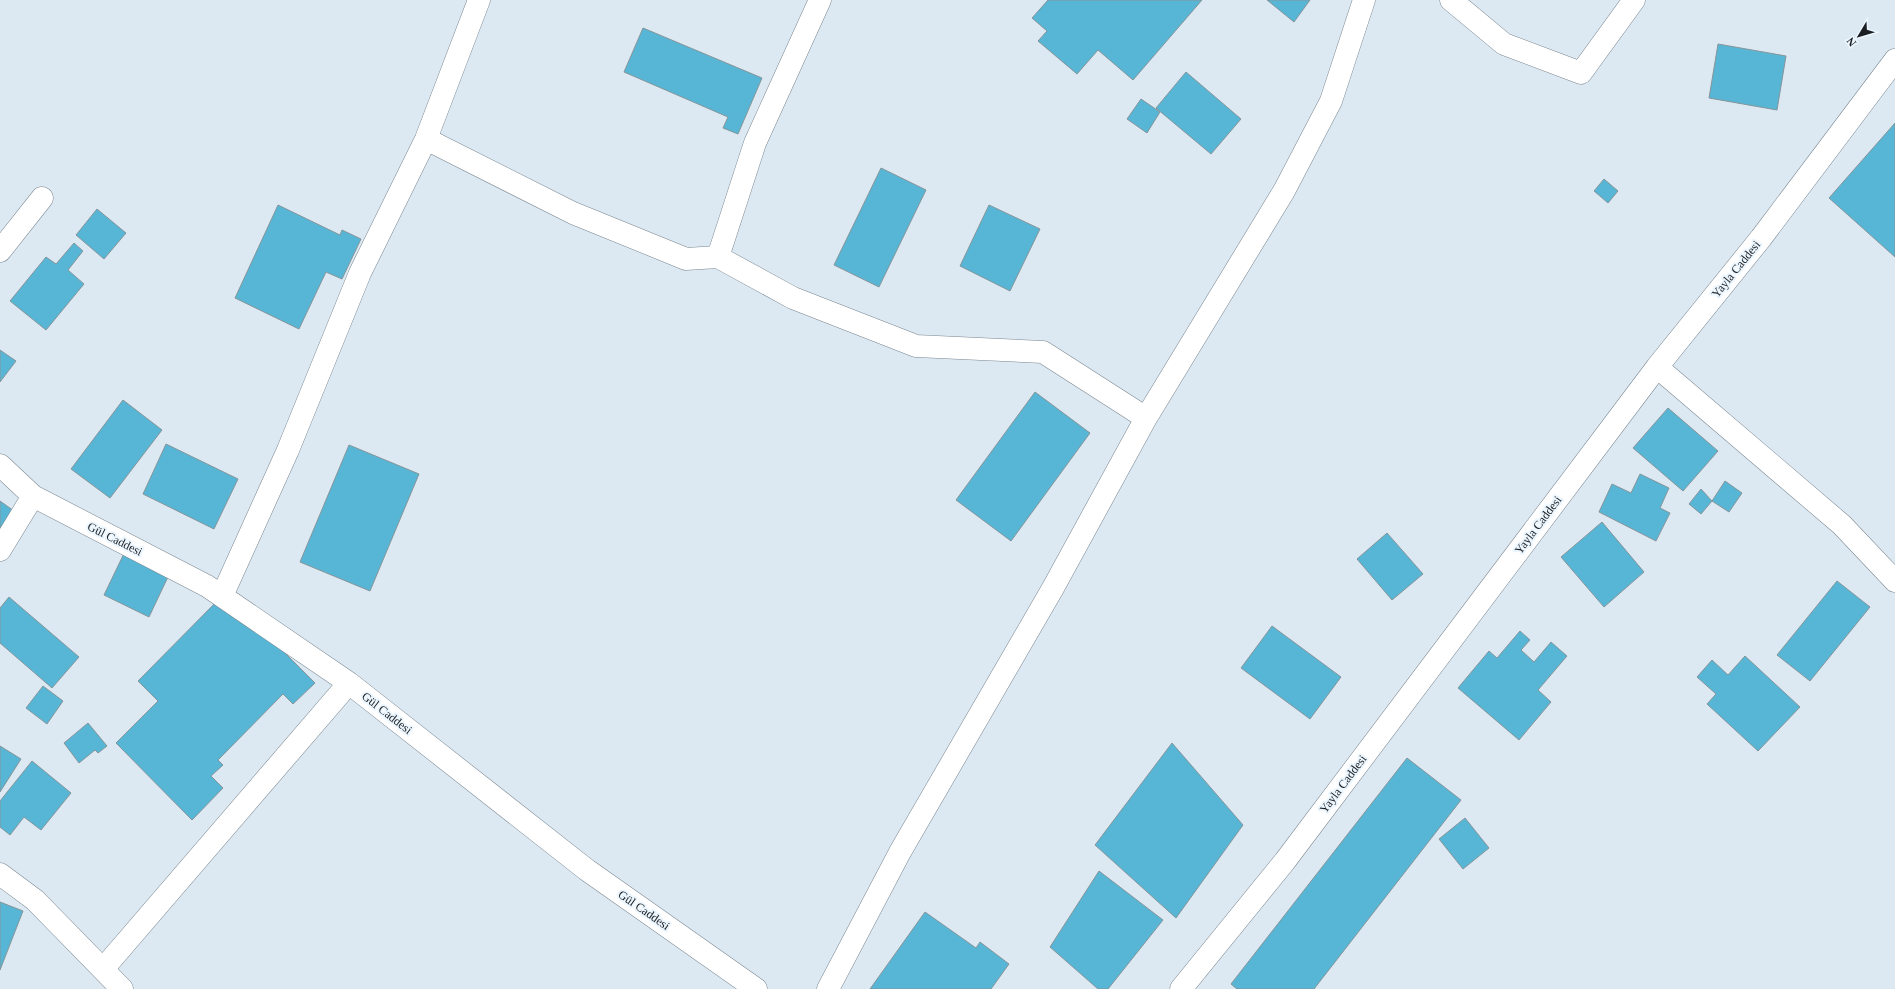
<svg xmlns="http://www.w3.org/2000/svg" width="1895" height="989" viewBox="0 0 1895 989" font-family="Georgia,serif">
<rect width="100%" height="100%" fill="#dce9f3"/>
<path fill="#57b6d5" stroke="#85959a" d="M1048 0H1202L1133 80 1098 50 1077 74 1038 41 1047 31 1032 18Z
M1267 0H1310L1294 22Z
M643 28 762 78 738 134 723 128 728 117 624 72Z
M1718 44 1786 56 1777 110 1709 98Z
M1186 72 1241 119 1211 154 1156 108Z
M1141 99 1160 112 1147 133 1127 119Z
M1895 123V257L1829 198Z
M881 168 926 190 879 287 834 265Z
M1604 179 1618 191 1608 203 1594 191Z
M278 205 340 235 342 230 361 239 342 279 326 272 299 329 235 298Z
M989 205 1040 229 1010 291 960 266Z
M97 209 126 233 104 259 76 235Z
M74 243 83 251 68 270 84 284 46 330 10 301 46 257 56 264Z
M0 350 16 361 0 382Z
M1035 392 1090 433 1011 541 956 500Z
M123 400 162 430 110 498 71 469Z
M1668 408 1718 451 1683 491 1633 448Z
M166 444 238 479 214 529 143 494Z
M349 445 419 474 370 591 300 562Z
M1640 474 1669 488 1660 508 1670 513 1656 541 1599 512 1612 484 1631 493Z
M1725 481 1742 493 1729 512 1712 501Z
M1701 489 1712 501 1701 514 1689 504Z
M0 501 14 511 0 533Z
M1602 522 1644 572 1604 607 1561 557Z
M1387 533 1423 574 1392 600 1357 559Z
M130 541 175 562 149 617 104 595Z
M1837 581 1870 607 1810 681 1777 655Z
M225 593 315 683 293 704 283 694 218 760 223 765 211 776 223 788 192 820 116 743 158 701 138 681Z
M9 597 79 657 52 688 0 643V608Z
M1272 626 1341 677 1310 719 1241 668Z
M1520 631 1530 640 1521 650 1534 662 1551 642 1567 656 1538 690 1551 702 1519 740 1458 688 1489 651 1497 658Z
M1745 656 1800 707 1758 751 1707 704 1716 694 1697 677 1712 660 1728 675Z
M43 686 63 701 47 724 26 708Z
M88 723 107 746 98 753 95 750 79 763 64 743Z
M1172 743 1243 825 1176 918 1095 845Z
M0 746 21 759 0 792Z
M1407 758 1461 800 1314 989H1237L1231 984Z
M32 761 71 793 41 830 24 817 10 835 0 827V801Z
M1465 818 1489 848 1463 869 1439 839Z
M1099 871 1163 920 1108 989H1098L1050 947Z
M0 902 23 911 0 970Z
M925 912 976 948 980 942 1009 964 991 989H870Z"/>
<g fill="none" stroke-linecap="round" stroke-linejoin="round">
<g stroke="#7b8790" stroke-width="23">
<path id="minor" d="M820 0 755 143 718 257 793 298 916 346 1043 352 1146 418
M1451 0 1504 44 1581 73 1634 0
M426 139 573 213 686 259 718 257
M0 251 42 198
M1657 367 1842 525 1895 581
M0 465 33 496 207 586 349 683 587 870 756 989
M0 550 33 496
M222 596 288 450 360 273 426 139 479 0
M0 874 35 900 122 989
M103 969 349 683
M828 989 900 852 1053 588 1146 418 1284 191 1331 101 1364 0
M1181 989 1285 861 1657 367 1761 238 1895 60"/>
</g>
<use href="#minor" stroke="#fff" stroke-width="22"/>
</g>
<g text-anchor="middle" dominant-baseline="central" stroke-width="4" stroke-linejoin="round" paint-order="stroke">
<g font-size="12" fill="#1b1f23" stroke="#ebf6fe">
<text transform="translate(1736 269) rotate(-51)">Yayla Caddesi</text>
<text transform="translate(1538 525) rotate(-53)">Yayla Caddesi</text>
<text transform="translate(115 539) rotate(27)">Gül Caddesi</text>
<text transform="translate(387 713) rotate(38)">Gül Caddesi</text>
<text transform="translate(1343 784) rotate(-53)">Yayla Caddesi</text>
<text transform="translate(644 910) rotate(35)">Gül Caddesi</text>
</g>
</g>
<g transform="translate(1859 36) rotate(232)" stroke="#ebf6fe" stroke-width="3" paint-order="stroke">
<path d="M0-3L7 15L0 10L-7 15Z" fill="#1b1f23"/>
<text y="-6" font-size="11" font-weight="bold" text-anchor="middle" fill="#1b1f23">N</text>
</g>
</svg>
